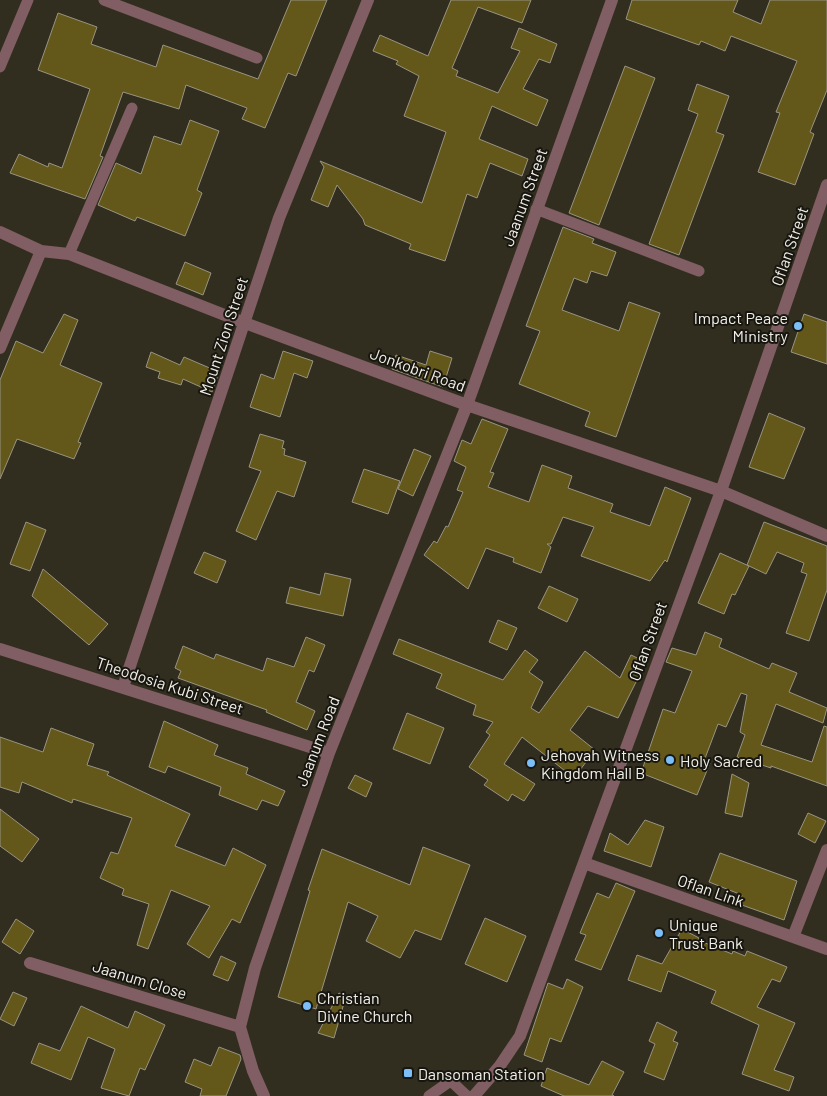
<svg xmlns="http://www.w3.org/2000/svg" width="827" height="1096" viewBox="0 0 827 1096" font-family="Barlow,sans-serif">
<rect width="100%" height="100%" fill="#322e1f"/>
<path fill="#63571a" stroke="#989482" d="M291 0H327L296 76 288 73 265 128 242 119 247 108 186 85 179 109 123 92 100 156 103 157 85 199 10 173 19 154 48 167 49 163 62 168 90 89 38 70 58 13 97 27 91 44 156 67 163 45 258 79Z
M451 0H531L522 23 478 7 452 68 458 71 456 76 498 93 520 51 511 48 519 28 557 44 550 63 539 59 523 89 548 100 537 126 492 106 479 139 528 159 522 176 490 163 477 198 467 194 445 261 409 249 411 244 365 225 363 219 337 185 328 207 311 200 324 167 320 161 422 203 446 132 404 116 419 76 396 64 398 61 373 51 380 35 428 56Z
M632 0H738L733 12 761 24 770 0H827V90L810 132 814 134 795 185 758 172 780 113 776 112 797 61 731 36 725 51 701 41 699 45 626 19Z
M625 66 655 78 599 225 569 213Z
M697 84 729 96 716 132 724 135 679 255 649 244 698 114 688 110Z
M190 120 219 131 197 190 202 193 185 236 137 217 135 221 98 205 116 163 141 174 154 136 181 145Z
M563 227 594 239 592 243 616 252 607 276 591 271 587 283 574 278 562 310 619 331 629 302 660 313 616 437 585 426 590 412 519 384 540 331 526 326Z
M185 262 211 273 203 295 176 284Z
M64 314 78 320 60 365 102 383 78 442 81 443 74 459 17 439 0 479V380L16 341 43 353Z
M804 314 827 322V364L791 352Z
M283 351 313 361 307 378 294 373 280 417 250 407 261 374 274 379Z
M430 351 452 358 443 387 392 369 396 355 426 365Z
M151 352 180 365 184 357 219 372 212 392 183 379 181 385 158 378 160 372 146 367Z
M769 413 805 428 784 479 749 467Z
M482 419 508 429 490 472 494 473 488 487 529 502 542 465 572 476 568 488 613 504 610 512 650 526 665 487 691 498 667 562 665 560 650 581 581 556 594 527 563 517 551 544H547L551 547 541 573 513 562 514 558 486 548 468 589 424 555 434 541 437 543 446 526 448 527 463 492 457 490 466 467 454 461 462 440 471 444Z
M260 434 284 441 282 448 285 449 284 455 306 462 294 497 277 491 256 540 236 531 261 471 249 467Z
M414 449 431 456 413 496 398 489Z
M364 469 400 481 388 514 352 502Z
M26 522 46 530 30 571 10 564Z
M764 522 827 546V590L809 641 786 633 807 574 801 572 804 563 777 552 766 574 747 565Z
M204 552 226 561 217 583 194 573Z
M720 553 749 566 735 595 732 594 724 614 698 603Z
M43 569 108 624 89 645 32 596Z
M325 573 351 579 343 616 286 603 290 587 320 595Z
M549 586 578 599 567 622 538 608Z
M498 620 517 628 507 650 489 642Z
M705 632 722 639 719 647 769 669 772 663 797 673 789 692 827 708 823 723 776 704 761 745 812 762 824 726 827 727V786L771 766V768L737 757 745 735 740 732 747 695 741 693 726 727 718 724 704 761 710 763 697 795 641 773 663 709 675 713 692 671 666 662 672 648 696 655Z
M306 637 325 645 314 672 309 670 296 702 315 711 307 730 266 712 267 710 178 678 181 671 175 668 183 646 214 659 216 654 263 671 267 658 294 667Z
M399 639 503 680 525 650 538 660 529 672 543 682 531 708 539 713 585 651 620 678 631 655 646 662 618 718 588 706 570 730 595 750 574 778 522 737 504 764 535 784 524 801 512 794 508 801 484 785 488 780 469 767 490 735 486 732 493 722 473 715 476 705 436 688 442 674 393 654Z
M407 713 444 728 430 764 393 749Z
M164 721 218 745 214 755 248 768 246 774 285 791 278 806 262 800 257 810 219 795 221 787 168 766 165 773 149 767Z
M51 728 94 744 87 765 109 772 107 775 190 814 175 846 225 866 233 848 266 865 240 923 232 919 209 958 187 944 210 906 171 890 148 949 137 945 149 904 122 895 124 889 100 878 111 852 118 854 132 818 73 799 72 803 22 782 19 793 0 787V737L43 752Z
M732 774 749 783 742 817 725 813Z
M355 775 372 783 366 797 348 788Z
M0 809 39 839 22 862 0 846Z
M808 813 826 821 815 843 798 834Z
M645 820 664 827 651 867 604 851 610 833 628 845Z
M423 847 470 865 441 940 415 930 400 958 366 941 378 916 348 902 316 1009 278 997 310 891 308 890 322 849 410 885Z
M720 853 797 881 784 920 739 904 742 895 709 882Z
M616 883 635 891 601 970 575 960 586 935 580 933 597 893 609 898Z
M485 918 526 936 507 982 465 964Z
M16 919 34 931 20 954 2 942Z
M682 929 699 938 698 940 732 954 733 951 745 956 747 951 787 967 780 982 772 979 757 1007 795 1023 774 1070 794 1077 789 1091 742 1074 759 1025 711 1003 716 991 668 971 661 992 628 980 637 955 662 964Z
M221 956 236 963 228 981 213 975Z
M567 979 583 987 561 1042 550 1038 542 1062 524 1055 548 983 563 989Z
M13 992 27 998 14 1026 0 1019Z
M339 993 346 996 334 1038 318 1033Z
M81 1006 128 1028 135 1011 165 1025 145 1070 140 1068 129 1096 101 1088 115 1049 88 1037 71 1080 31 1063 39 1043 60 1051Z
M657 1022 677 1032 673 1041 678 1043 664 1080 644 1072 655 1044 649 1041Z
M219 1047 240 1055 241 1059 226 1096H200L202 1089 185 1082 194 1059 211 1066Z
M602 1061 624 1072 612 1095 614 1096H564L541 1086 547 1068 589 1085Z"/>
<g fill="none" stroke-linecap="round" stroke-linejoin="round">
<path stroke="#805e63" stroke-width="11" d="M104 0 257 58
M0 67 28 0
M536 209 699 271
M69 254 132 108
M429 1096 449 1082 453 1083 467 1096"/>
<path stroke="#805e63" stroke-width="12" d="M0 232 41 251 69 254 245 323 467 405 721 491 827 536
M0 348 41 251
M0 649 329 753
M123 687 279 218 368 0
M584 863 827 949
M793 937 827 850
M30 963 240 1027
M264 1096 253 1071 240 1027 255 968 329 753 467 405 612 0
M474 1096 499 1067 520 1036 721 491 827 185"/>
</g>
<g fill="#7bbef8" stroke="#181610" stroke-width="2">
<circle cx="798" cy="326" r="5"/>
<circle cx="670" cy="760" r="5"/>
<circle cx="531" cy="763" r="5"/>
<circle cx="659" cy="933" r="5"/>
<circle cx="307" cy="1006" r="5"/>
<rect x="403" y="1068" width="10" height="10" rx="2.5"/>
</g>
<g text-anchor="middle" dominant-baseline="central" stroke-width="4" stroke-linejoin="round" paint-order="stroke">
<g font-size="16" fill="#f3f1e7" stroke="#181610">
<text transform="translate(524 197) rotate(-70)">Jaanum Street</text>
<text transform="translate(789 246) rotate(-71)">Oflan Street</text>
<text transform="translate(223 336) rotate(-72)">Mount Zion Street</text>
<text transform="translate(418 369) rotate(20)">Jonkobri Road</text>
<text transform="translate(647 641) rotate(-70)">Oflan Street</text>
<text transform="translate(170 685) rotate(18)">Theodosia Kubi Street</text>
<text transform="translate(317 741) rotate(-69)">Jaanum Road</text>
<text transform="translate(711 890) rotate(19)">Oflan Link</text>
<text transform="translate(140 979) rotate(17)">Jaanum Close</text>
</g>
<g font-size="16" fill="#f3f1e7" stroke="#181610" text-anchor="start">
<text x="788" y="317" text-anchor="end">Impact Peace<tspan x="788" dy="18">Ministry</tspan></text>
<text x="541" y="754">Jehovah Witness<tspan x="541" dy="18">Kingdom Hall B</tspan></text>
<text x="680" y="760">Holy Sacred</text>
<text x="669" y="924">Unique<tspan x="669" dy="18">Trust Bank</tspan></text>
<text x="317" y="997">Christian<tspan x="317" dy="18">Divine Church</tspan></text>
<text x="418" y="1073">Dansoman Station</text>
</g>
</g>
</svg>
